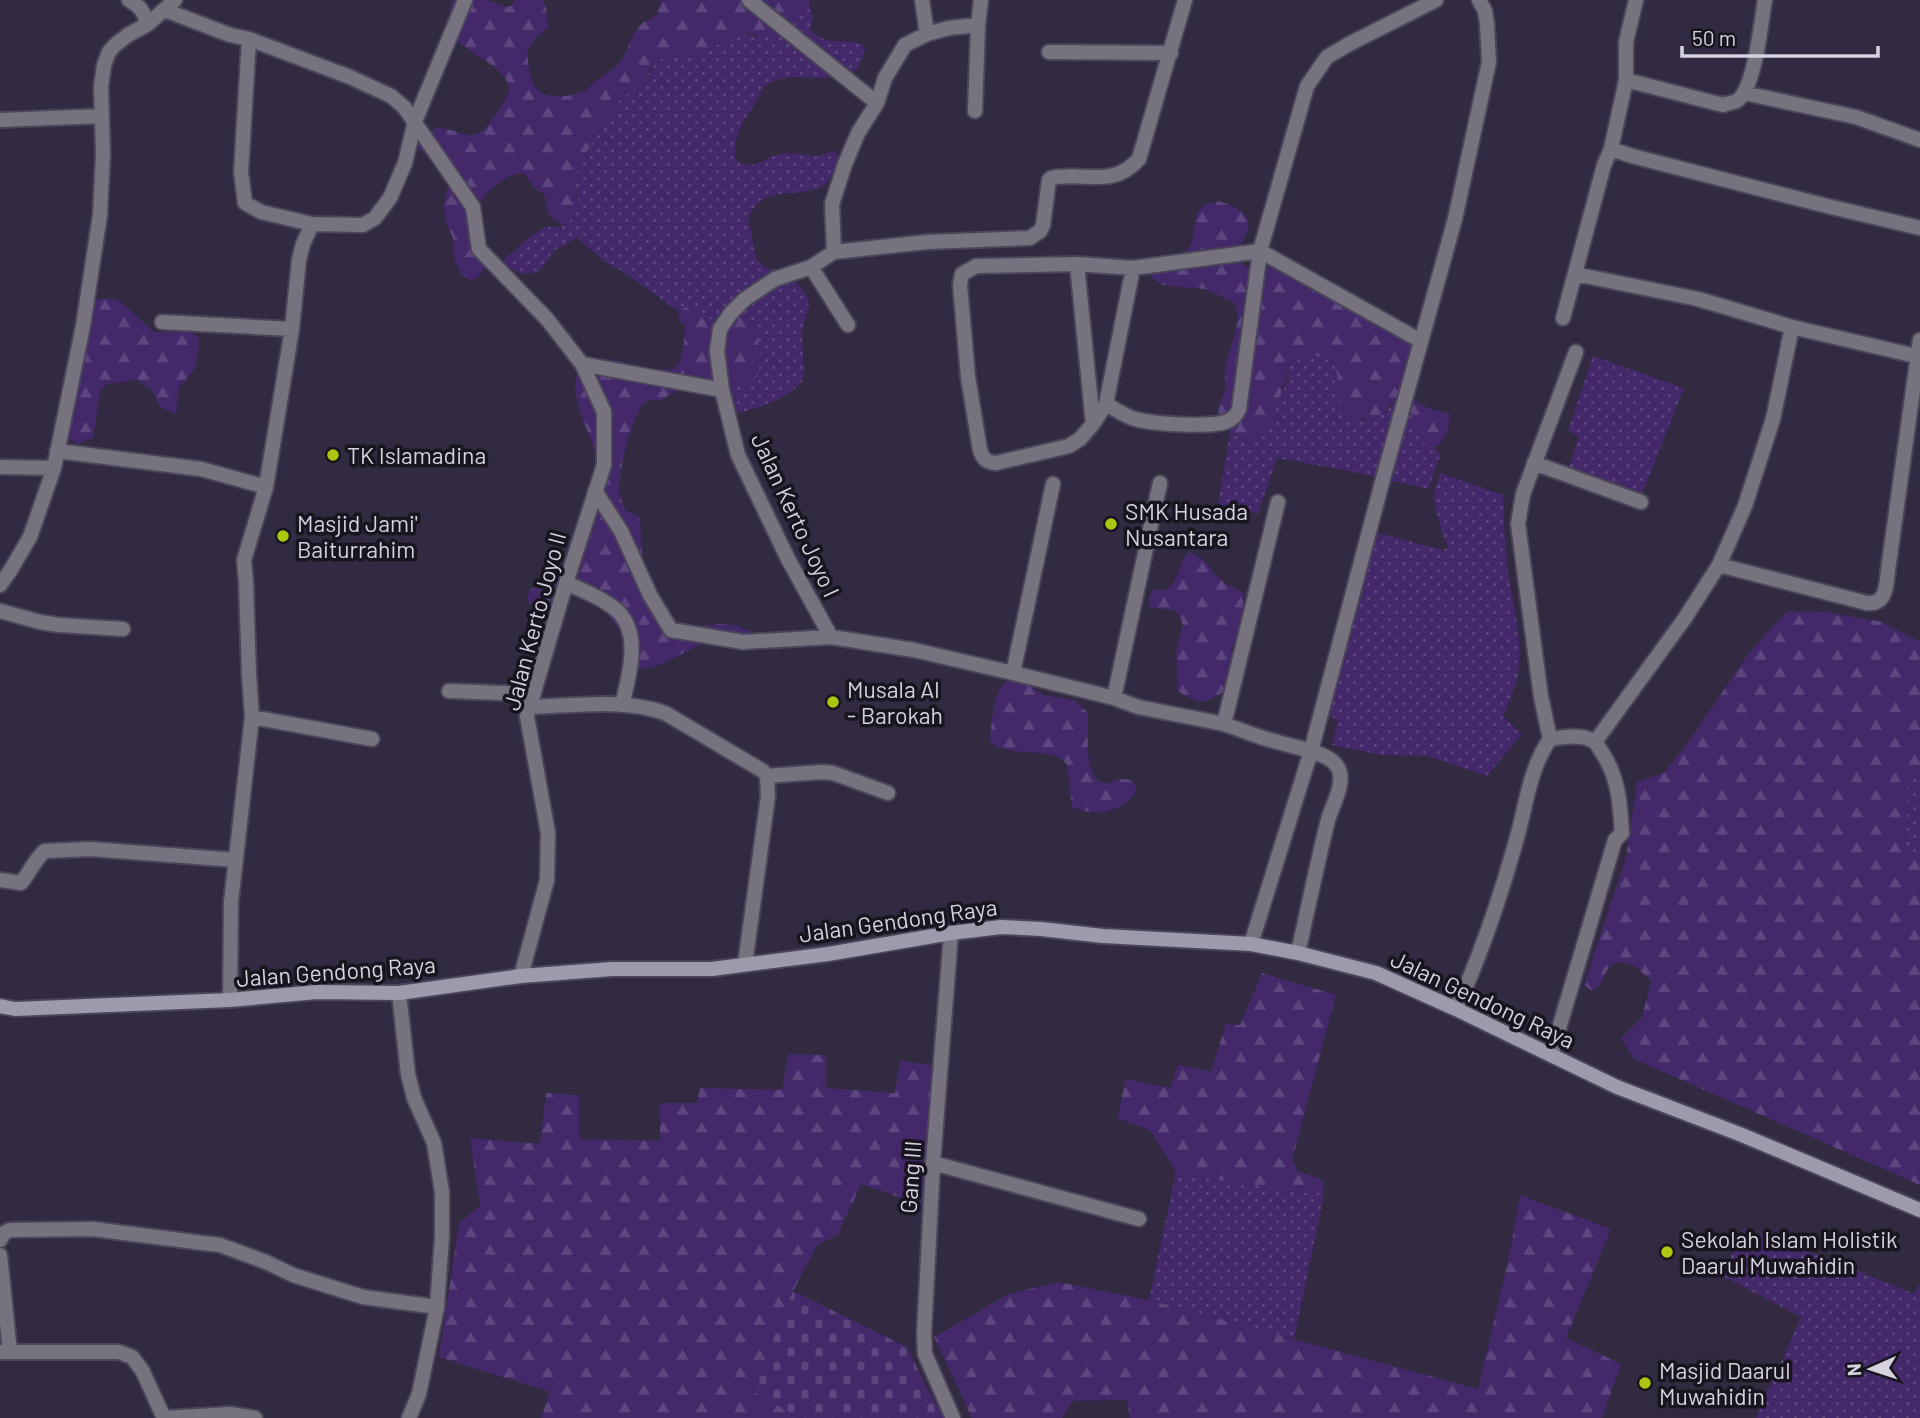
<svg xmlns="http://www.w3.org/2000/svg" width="1920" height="1418" viewBox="0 0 1920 1418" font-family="Barlow,sans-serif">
<defs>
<pattern id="grass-dots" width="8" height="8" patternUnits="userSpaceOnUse" patternTransform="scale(1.75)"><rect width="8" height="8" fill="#43286a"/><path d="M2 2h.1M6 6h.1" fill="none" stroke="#5d467f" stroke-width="1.8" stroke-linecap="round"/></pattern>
<pattern id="forest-firs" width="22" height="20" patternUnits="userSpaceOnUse" patternTransform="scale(1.75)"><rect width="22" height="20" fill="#43286a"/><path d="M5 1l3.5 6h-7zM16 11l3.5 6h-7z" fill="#5d467f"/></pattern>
<pattern id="cemetery-stones" width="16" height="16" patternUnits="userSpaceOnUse" patternTransform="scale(1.75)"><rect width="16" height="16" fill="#43286a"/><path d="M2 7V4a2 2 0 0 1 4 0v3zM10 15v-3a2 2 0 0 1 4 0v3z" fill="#5d467f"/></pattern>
</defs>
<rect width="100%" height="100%" fill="#312a40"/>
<path fill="url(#grass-dots)" d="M809 3 813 17 811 31C828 47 845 38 863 44L865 49C863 55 861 64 857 69 838 88 789 68 767 85 759 91 758 99 753 107 742 123 734 137 735 157 738 162 742 165 748 165 759 165 770 156 780 154 792 151 802 155 814 156 821 156 828 152 836 151 839 160 836 164 833 172 830 177 829 182 824 185 802 200 757 183 749 219L755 255 758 261 768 269 780 270 785 273 796 282 808 297 809 309 804 321 802 333 804 378C792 398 760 407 739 413 719 395 724 347 723 320 716 320 710 320 705 317 695 311 689 304 678 311L622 271 606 263 577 238 555 250 539 272 523 274 507 267 504 260 527 239 545 227H560L573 218 576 213 578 201 575 180 582 159 619 101 643 80 658 60 670 55H695L711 49 737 31 756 37 798 13 800 9Z
M1318 356C1327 357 1332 361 1337 369L1341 407 1351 416 1363 420 1386 413 1399 394 1411 412 1430 449 1436 448 1440 456 1428 489 1349 471 1277 458 1258 514 1218 504 1230 433 1249 443 1285 387 1290 364 1300 357Z
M1593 356 1684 388 1641 497 1569 467 1579 436 1568 431Z
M1440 473 1503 495C1504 522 1505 550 1509 577 1514 609 1523 641 1518 675 1516 688 1508 703 1503 716L1522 734 1487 776 1428 756 1381 755 1332 745 1338 720 1328 715 1375 532 1443 550 1449 547 1442 534 1433 496Z
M1920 773V859L1905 849 1908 785Z
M1176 1172 1324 1196 1294 1339 1149 1300Z
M1744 1228 1841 1264 1914 1294 1920 1283V1418H1756L1801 1317 1722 1276Z"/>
<path fill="url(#forest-firs)" d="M452 0H488L505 7 511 6 515 0H542C549 8 545 18 549 27L537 37 527 51C528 61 529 74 533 83 541 101 568 97 583 92 588 90 591 85 595 81 604 74 613 70 621 61 628 51 630 36 639 27 651 13 656 26 661 0H810L809 3 800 9 791 25 781 32 762 37 737 31 711 49 695 55H670L664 57 649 70 643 80 619 101 582 159 575 180 578 210 573 218 562 225C548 218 546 208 544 193L537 191 524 173C502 174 488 192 475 208L487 265 477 278 471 280 462 276 454 258V241L447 225 445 216 444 205 448 185 434 162 417 148C435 108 456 141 477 134 485 131 490 121 495 115 499 108 507 99 509 92 512 79 492 65 483 59 455 41 444 37 452 0Z
M1218 201C1231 205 1252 212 1248 229 1245 242 1235 248 1239 261L1249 268 1288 266 1368 318 1378 328 1413 337 1410 396 1425 407 1449 414C1450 428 1445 445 1430 449L1425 446 1411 412 1399 394 1381 416C1310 434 1362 355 1315 356 1305 356 1297 357 1290 364 1283 386 1273 432 1251 443 1235 436 1215 427 1219 405 1220 400 1224 395 1225 390 1227 381 1224 372 1226 363 1230 347 1240 327 1237 310 1236 301 1230 300 1222 297 1216 295 1209 290 1203 289 1184 285 1144 293 1149 261 1160 253 1179 258 1187 250 1198 239 1190 218 1202 207 1207 203 1213 203 1218 201Z
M103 298 119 300 154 332H192L200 340 194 370 179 387 176 415 160 407 152 390 137 380 107 384 100 392 93 438 78 444 63 435 85 301Z
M689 306 710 319 723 320 740 318 751 324 757 336 760 349 759 369 757 376 752 380 722 390 677 391 661 400H649L644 403 640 408 628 437 621 469 619 493 626 511 638 515 640 521 643 563 653 579 655 596 672 621 702 626 720 624 737 625 745 630H750L751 636C738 638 721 638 708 642 682 650 660 672 632 669L624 652 621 633 600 604 573 593 560 597 538 608C529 606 526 600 528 591L556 577 576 548 597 465C596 460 596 454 594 449 588 427 555 371 593 362 600 360 608 358 615 360 634 365 653 373 674 369 685 359 684 341 685 326L680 322 678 311Z
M1190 552C1204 557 1208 567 1217 576 1224 584 1234 588 1243 593V619L1231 650V669L1226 689 1222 693 1205 702 1194 700 1183 695 1178 690 1176 652 1183 626 1179 614 1174 610 1151 608C1148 601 1148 597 1152 591L1158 589 1164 591C1183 581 1175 562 1190 552Z
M1787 611 1826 612 1882 622 1920 641V773L1908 785 1905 849 1920 859V1185L1634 1059 1621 1038 1642 1017 1651 981C1641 971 1623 952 1608 969 1602 977 1602 987 1592 991L1584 985 1626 858 1637 782 1664 773 1694 734 1748 654Z
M1011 679 1028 683 1043 695 1074 700 1088 713C1089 729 1082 781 1105 783 1110 784 1115 780 1121 779 1124 779 1128 780 1132 780 1138 788 1137 793 1130 799 1116 814 1090 816 1072 807L1067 765C1054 744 1008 760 990 741 992 724 992 686 1011 679Z
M1262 973 1336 995 1292 1160 1298 1171 1323 1180 1324 1196 1176 1172 1150 1130 1117 1118 1126 1079 1170 1088 1178 1065 1211 1071 1226 1024 1240 1025Z
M788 1054 826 1055V1088L895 1093 900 1060 935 1066 922 1205 861 1184 837 1236 818 1244 793 1291 752 1391 801 1418H541L550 1392 439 1357 459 1223 480 1206 470 1138 540 1144 546 1093 579 1095V1139L660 1141V1103H697L700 1088 782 1090Z
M1520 1195 1611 1229 1566 1338 1621 1364 1602 1418H1130L1127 1400 1072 1401 1062 1418H972L934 1337 1009 1294 1058 1282 1149 1300 1478 1389 1509 1257Z"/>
<path fill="url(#cemetery-stones)" d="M793 1291 907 1347 929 1392 945 1418H801L752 1391Z"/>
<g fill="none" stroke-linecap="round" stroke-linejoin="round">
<g stroke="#4b455a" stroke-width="18">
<path id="street" d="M129 0C140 6 144 12 148 24
M749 0 877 103
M922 0 927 34
M1185 0 1139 159C1112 189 1085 171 1051 178L1049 180 1043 225 1040 231 1030 238 927 242 834 252 811 267 775 279 745 299 731 313 720 329 717 351 722 390 738 455 788 559 831 637 914 650 1013 673 1114 698 1138 707 1224 724 1263 738 1311 751 1384 475 1455 219 1489 62 1487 24 1485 11 1479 0
M165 10 230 35 249 39 350 77 391 96 404 107 473 207 479 249 547 319 582 364 722 390
M249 39 241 172 245 203 261 212 312 224
M1049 52 1171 53
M1626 80 1723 105C1728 103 1734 103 1738 100 1755 87 1761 22 1765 0
M1744 93 1856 117 1920 140
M975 111 978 25
M0 120 102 116
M1611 149 1632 156 1827 206 1920 228
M834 252 832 204 845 164 858 133 877 103 885 78 905 45 927 34 949 28 978 25 981 0
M1077 264 1093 424
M811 267 848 325
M1133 268 1106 404 1093 424 1080 439 1069 446 996 463C986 462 983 459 980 450L968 377 960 285 962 274 976 266 1077 264 1133 268 1260 251 1421 341
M1575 274 1698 299 1792 327 1920 357
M1563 318 1604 165 1611 149 1626 80V42L1636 0
M162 322 292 329
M1106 404C1115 409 1125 416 1135 419 1153 424 1212 428 1228 421 1234 418 1237 414 1239 409L1260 251 1307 86 1327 57 1349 44 1436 0
M57 451 201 469 266 487
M1534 463 1641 502
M0 467 54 468
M595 491 621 531 650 595 671 630 743 642 831 637
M1719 565 1867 603C1889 605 1886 580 1889 563L1920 340
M566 583C582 590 600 597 614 608 643 630 629 676 622 705
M0 585 10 571 30 537 54 468 83 326 100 215 103 154 101 87 104 65 109 52 115 45 128 35 148 24 175 0
M0 611 40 622 60 625 123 629
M1013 673 1053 484
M449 691 534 694
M1114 698 1160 483
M530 707C573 706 624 698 665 713L763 771 767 776 768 796 745 964
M252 717 372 739
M1224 724 1278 502
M1550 739 1541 697 1518 524 1523 494 1576 352
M1595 742 1685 618 1719 565 1745 506 1773 419 1792 327
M767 776 821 772 833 773 888 793
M0 880 21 883C28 875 37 856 45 851L90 849 236 860
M951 933 933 1163 924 1334 925 1354 953 1418
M1251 944 1311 751C1323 755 1337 760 1340 773 1343 788 1332 806 1328 820 1317 864 1308 908 1298 953
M521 976 547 880 548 833 527 716 566 583 604 465V412L582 364
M399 993 408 1074 414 1098 434 1143 442 1192V1237L437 1307 419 1394 409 1418
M230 1000 231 902 252 717 249 674 246 583 244 560 266 487 292 329 299 260 303 244 312 224 363 225 375 218 390 198 405 163 415 121 465 0
M1456 1009C1481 955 1500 898 1516 841 1526 807 1529 769 1550 739 1564 737 1581 734 1593 741 1598 744 1600 750 1603 754 1619 779 1620 805 1622 833L1615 840 1551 1055
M933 1163 1139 1219
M0 1240 4 1233 10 1230 93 1229 203 1243 220 1245 266 1262 293 1275 363 1297 437 1307
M0 1255 10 1352
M0 1352H119L132 1357 142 1370 164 1418
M164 1418 230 1414 255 1418"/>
</g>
<g stroke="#4b455a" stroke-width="18">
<path id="secondary" d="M0 1006 15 1009 230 1000 317 992 399 993 521 976 612 969H712L828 954 951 933 1001 927 1041 929 1103 936 1251 944 1298 953 1376 973 1456 1009 1617 1087 1742 1135 1920 1210"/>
</g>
<use href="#street" stroke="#76737e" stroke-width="14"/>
<use href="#secondary" stroke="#9e99ab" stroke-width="14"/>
</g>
<g fill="#acc612" stroke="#18151f" stroke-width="2.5">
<circle cx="333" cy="455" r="7"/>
<circle cx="1111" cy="524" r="7"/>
<circle cx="283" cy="536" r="7"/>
<circle cx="833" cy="702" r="7"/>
<circle cx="1667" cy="1252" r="7"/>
<circle cx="1645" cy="1383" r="7"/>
</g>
<g text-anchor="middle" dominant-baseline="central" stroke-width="7" stroke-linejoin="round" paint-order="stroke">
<g font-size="23" fill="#d6d2e0" stroke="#18151f" text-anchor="start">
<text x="347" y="455">TK Islamadina</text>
<text x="1125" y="511">SMK Husada<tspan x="1125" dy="26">Nusantara</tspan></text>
<text x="297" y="523">Masjid Jami'<tspan x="297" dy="26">Baiturrahim</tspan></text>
<text x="847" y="689">Musala Al<tspan x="847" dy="26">- Barokah</tspan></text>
<text x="1681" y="1239">Sekolah Islam Holistik<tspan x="1681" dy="26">Daarul Muwahidin</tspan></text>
<text x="1659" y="1370">Masjid Daarul<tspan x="1659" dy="26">Muwahidin</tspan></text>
</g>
<g font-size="23" fill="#d6d2e0" stroke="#18151f">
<text transform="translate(796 515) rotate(65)">Jalan Kerto Joyo I</text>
<text transform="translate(534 621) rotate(-75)">Jalan Kerto Joyo II</text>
<text transform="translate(898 920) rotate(-8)">Jalan Gendong Raya</text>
<text transform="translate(336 971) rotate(-4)">Jalan Gendong Raya</text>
<text transform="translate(1483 999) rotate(25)">Jalan Gendong Raya</text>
<text transform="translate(910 1177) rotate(-86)">Gang III</text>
</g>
</g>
<g transform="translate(1871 1369) rotate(267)" stroke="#18151f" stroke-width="5" paint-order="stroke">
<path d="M0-5L12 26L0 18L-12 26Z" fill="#d6d2e0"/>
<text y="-10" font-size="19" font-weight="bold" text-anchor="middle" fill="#d6d2e0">N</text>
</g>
<path d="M1682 46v10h196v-10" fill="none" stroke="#d6d2e0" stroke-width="3.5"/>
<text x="1692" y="46" font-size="21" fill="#d6d2e0" stroke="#18151f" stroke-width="5" paint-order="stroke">50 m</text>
</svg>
